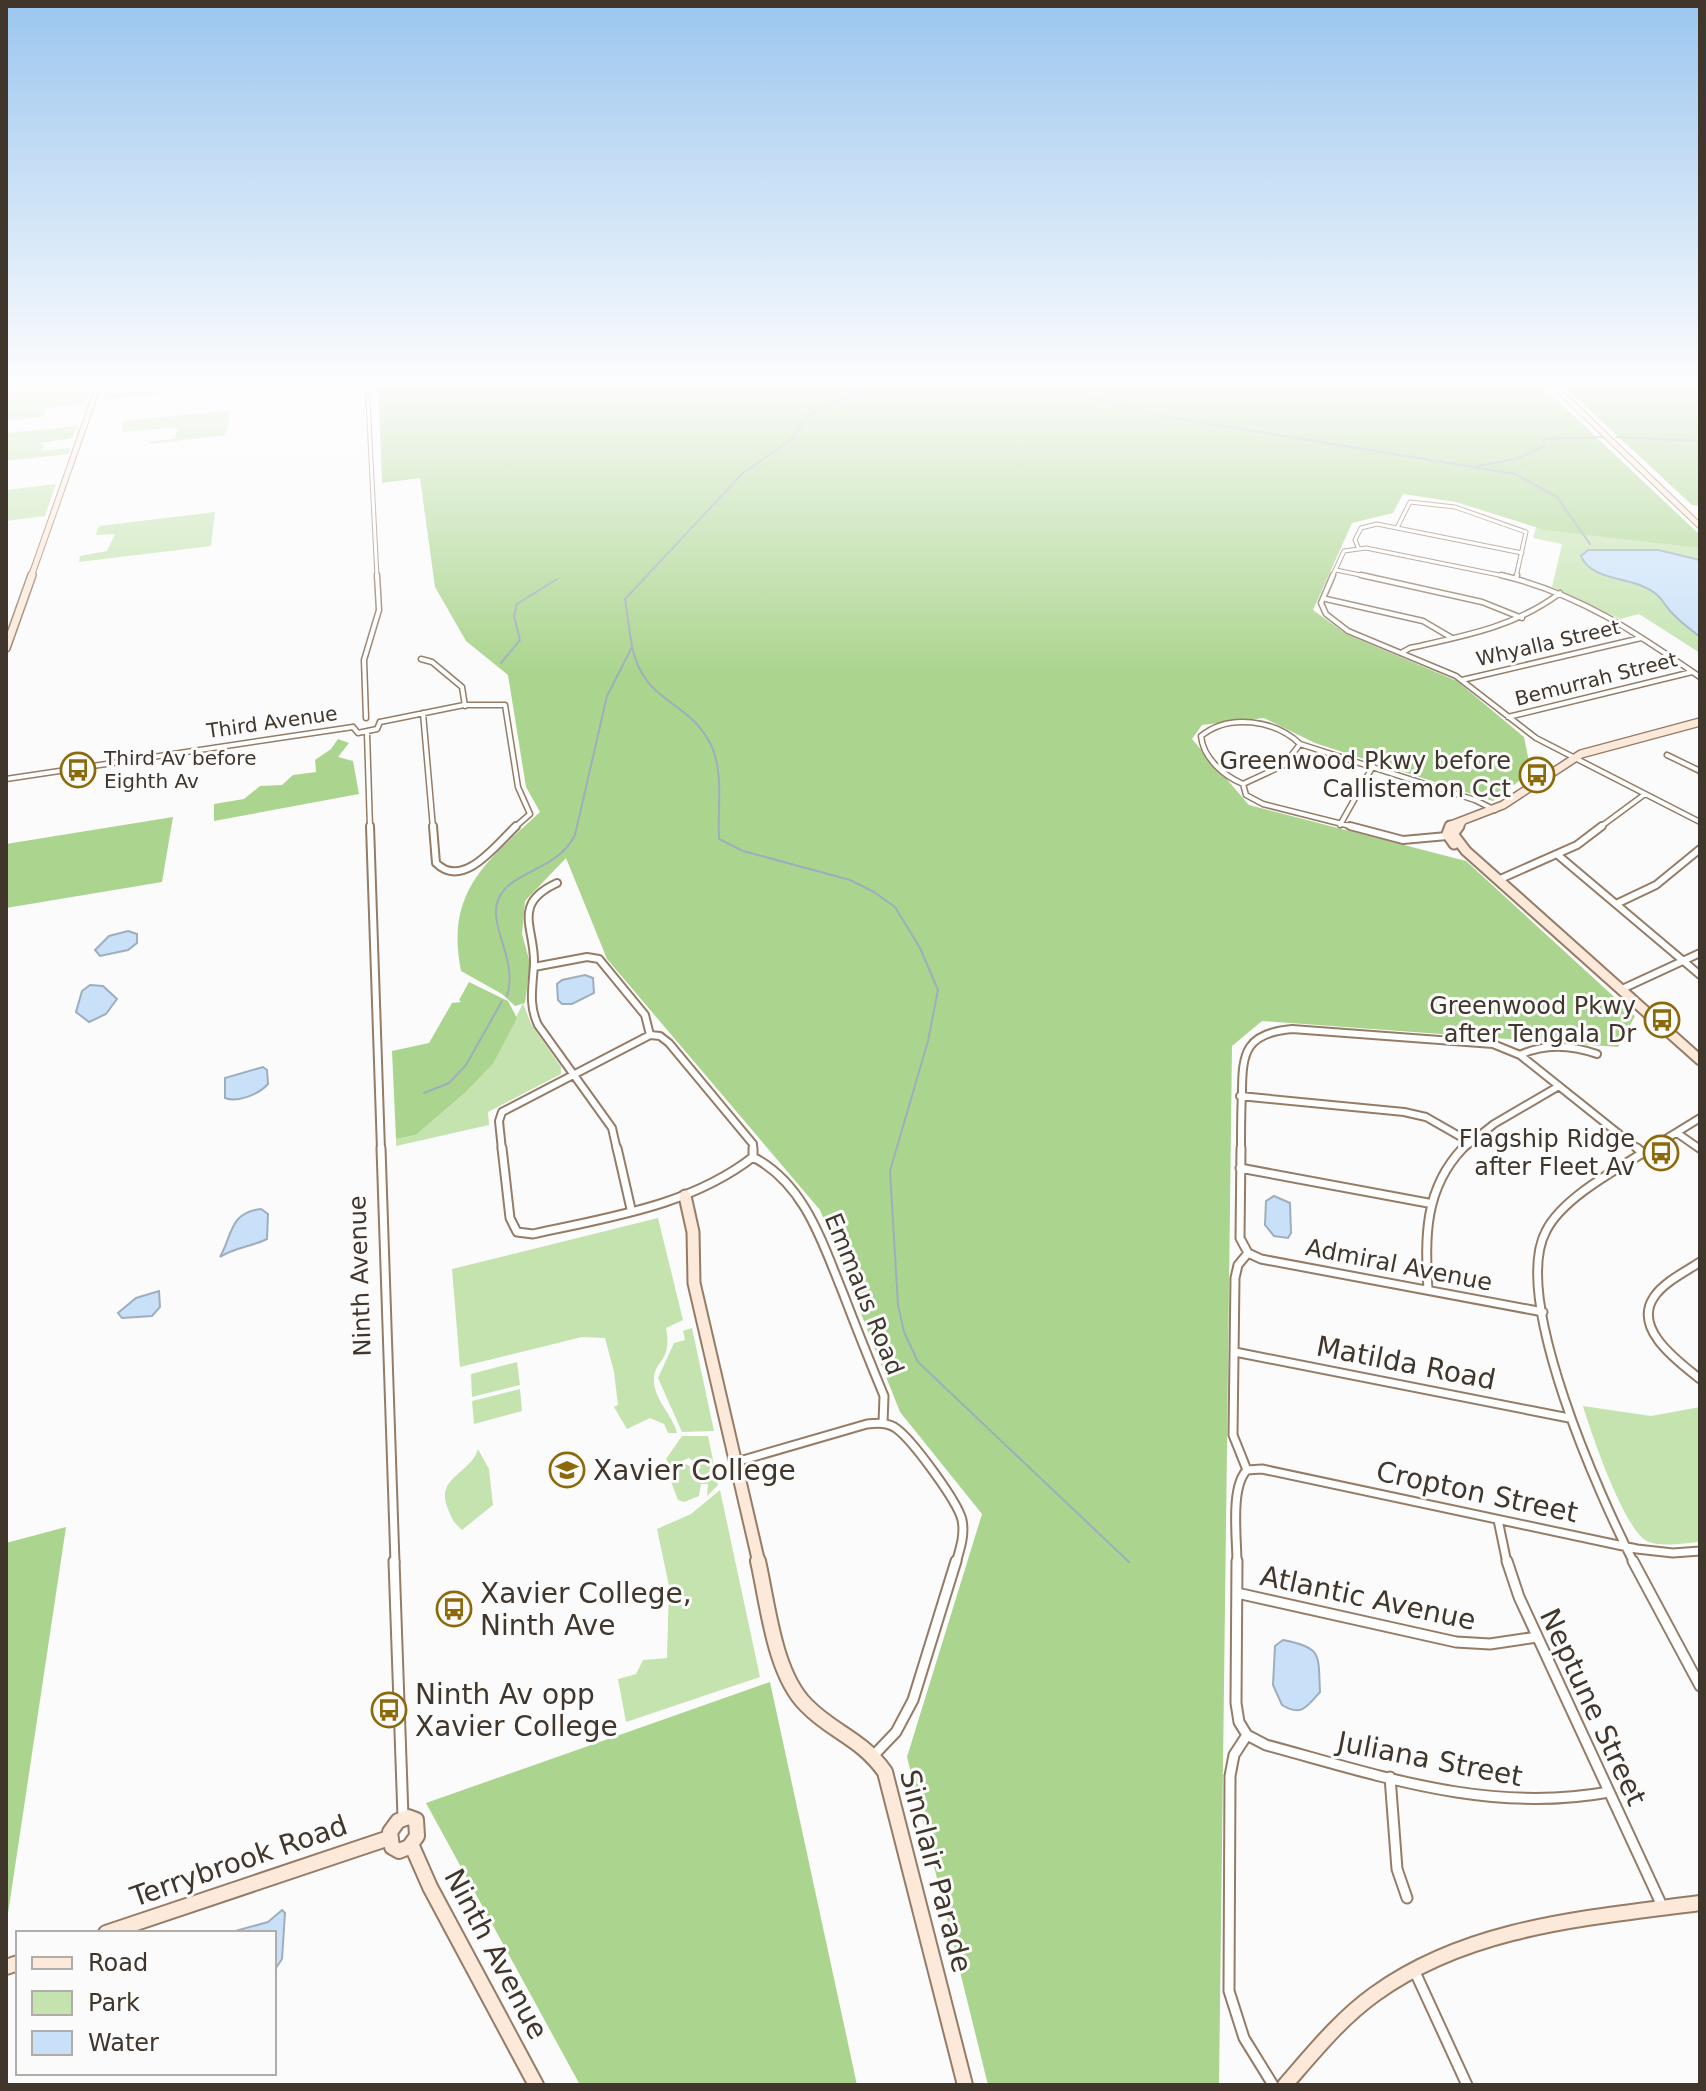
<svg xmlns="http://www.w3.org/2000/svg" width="1706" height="2091" viewBox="0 0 1706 2091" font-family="'DejaVu Sans',sans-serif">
<rect width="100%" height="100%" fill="#fbfbfb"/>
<path fill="#c4e3af" d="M6 381H24V383L93 381 85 402 81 404 47 408 43 417 6 421Z
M165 381H234L233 386 101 400 106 387Z
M231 410 226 435 150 444 151 441 175 439 178 427 122 432 124 421Z
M77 426 73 438 34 444H44L42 451 71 448 68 454 6 461V433Z
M56 484 45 516 6 521V490Z
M215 512 211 546 79 562 80 556 107 551 115 534 96 535 99 526Z
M1536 527 1700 548V653L1639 614 1620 619 1552 587 1562 544 1533 538Z
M523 1003 531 1024 561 1067V1074L488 1112 489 1125 396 1146V1139L416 1135 466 1092 493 1064Z
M658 1218 683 1320 666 1328C673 1363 653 1360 654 1381 654 1399 673 1416 677 1433H668L664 1424 650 1418 627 1429 614 1407 618 1405 614 1372 605 1338 582 1337 460 1367 452 1269Z
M692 1328 714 1431 682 1432 658 1378 674 1343 685 1340 683 1331Z
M517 1362 520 1385 472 1397 471 1374Z
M520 1389 522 1411 474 1424 472 1401Z
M1583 1406 1651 1416 1700 1407V1542C1685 1543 1664 1547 1649 1542 1626 1535 1592 1436 1583 1406Z
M682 1436H708L718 1485 707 1496 708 1484H701L699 1496 684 1502 678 1500 670 1479 678 1468 686 1464 697 1471 701 1467 689 1458 670 1466 666 1459Z
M478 1449 489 1469 493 1505 462 1530C453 1522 452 1519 448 1509 434 1477 471 1474 478 1449Z
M720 1490 760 1677 626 1722 618 1679 636 1674 643 1660 667 1658 669 1586 657 1529 691 1514Z"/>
<path fill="#abd58e" d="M378 381H1537L1700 535V548L1545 530 1456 502 1403 494 1393 513 1352 523 1313 610 1346 634 1457 681 1524 737 1531 772 1493 801 1315 743 1264 718 1202 725 1192 739 1249 805 1466 861 1635 1016 1618 1047 1262 1021 1232 1046 1219 2085H988L907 1757 982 1514 900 1412 820 1210 607 959 566 858 525 901 522 934 530 963 525 1003 515 1006 502 994 461 971C445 891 487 861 540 812L526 787 508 675 466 641 435 587 420 478 382 483Z
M1558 381H1700V506L1692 505Z
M338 739 349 743 338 757 353 761 359 794 214 821V804L244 799 260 786 282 785 293 775 316 772 315 760 331 749Z
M173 817 162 882 6 908V844Z
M469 982 508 1001 517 1018 493 1064 466 1092 416 1135 396 1139 392 1051 429 1043 452 1003 461 1002 459 1000Z
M66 1527 6 1927V1543Z
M770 1682 857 2085H580L426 1803Z"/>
<path fill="#c8e1f9" stroke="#9faebc" stroke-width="2" d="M1588 550H1658L1700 560V637C1692 630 1684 625 1676 617 1660 603 1666 596 1640 585 1621 578 1589 577 1581 556Z
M128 931 137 934V943L128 950 100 956 95 950 109 936Z
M585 975 593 978 594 993 572 1004H562L558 1000 557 984 562 980Z
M90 985 103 986 117 999 106 1014 89 1022 76 1012 82 991Z
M263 1067 267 1070 268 1084C259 1094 238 1103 225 1098V1078Z
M1274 1196 1290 1203 1291 1233 1288 1238 1274 1236 1265 1225 1266 1201Z
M261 1209 268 1214 267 1239C251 1247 235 1247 220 1257 233 1234 229 1213 261 1209Z
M159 1291 160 1307 152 1316 122 1318 118 1313 136 1298Z
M1283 1640C1323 1648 1318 1654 1320 1692 1307 1707 1301 1717 1282 1705L1273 1685 1275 1646Z
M282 1910 285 1913 282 1959 274 1971V1933H228L268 1922Z"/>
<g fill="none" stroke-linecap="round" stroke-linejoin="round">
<path stroke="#9faebc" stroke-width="2" d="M1032 381 1157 415 1515 474 1557 497 1590 544
M1616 437 1700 441
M1543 442 1545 439 1603 437
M1477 466 1516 459 1544 446
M632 647C645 704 685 698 709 741 725 770 717 807 719 839L743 851 850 880 874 892 895 907 920 948 938 990 928 1041 890 1171 898 1305 904 1332 918 1362 1129 1562
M501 663 520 640 514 616 517 604 557 579
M507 996C519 959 486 925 499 898 512 870 557 871 575 835L607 696 632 647 625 599 743 473 792 439 807 416 882 381
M424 1093 449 1083 466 1065 502 1001"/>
<g stroke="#957c67" stroke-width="5">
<path id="street-far4" d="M367 381 377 577
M1397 528 1522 553
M1358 547 1355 540 1361 528 1377 524 1397 528 1410 502 1455 507 1526 532 1516 577
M1336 570 1370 577
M1332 577 1344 551 1366 548 1509 577"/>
</g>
<g stroke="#957c67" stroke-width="7">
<path id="street-far3" d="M1333 575 1321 603 1326 614 1348 631 1456 676 1536 738 1700 822
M1361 575 1482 602 1522 618
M1501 575C1580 594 1635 632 1700 677
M1516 579 1517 575
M1326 599 1423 621 1452 638
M1401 653 1410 648C1464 636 1515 627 1560 593
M421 659 432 662 462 687 465 706
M1462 680 1641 638
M423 713 433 828
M1508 717 1692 672
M366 718 364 660 379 610 377 575
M380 722 464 705H505L518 787 530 814 514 828
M353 727 358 733 377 729 380 722
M367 733 370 828
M1667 755 1700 771
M6 779 353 727
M1243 784 1284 765 1300 744
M1340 825 1373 766
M1358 828 1263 804 1246 795 1243 784C1224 776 1203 758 1201 736 1229 713 1275 720 1300 744L1475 800 1495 810
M1599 828 1645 794"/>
</g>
<g stroke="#957c67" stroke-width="10">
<path id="street-far2" d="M370 826 381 1150
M433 826 436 863C463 890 496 845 516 826
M1350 826 1403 840 1447 836
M1559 856 1700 975
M1498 880 1577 845 1602 826
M557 883C511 904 535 928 534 963 533 986 528 1004 538 1025L612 1128 617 1150
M1616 904 1656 885 1700 849
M534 967 587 957 599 959 645 1015 650 1035
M1620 990 1700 953
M1520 1055C1545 1043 1571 1045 1597 1054
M1240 1096 1404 1112 1426 1117 1468 1141
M1677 1133 1700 1149
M502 1150 499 1121 502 1112 650 1035 660 1036 669 1043 753 1144V1150
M1241 1150C1241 1131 1241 1112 1242 1093 1242 1052 1246 1033 1292 1029L1493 1044 1520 1055 1639 1150
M1461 1150 1494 1124 1559 1086
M1648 1150 1700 1118"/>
</g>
<g stroke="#957c67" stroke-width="11">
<path id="street-far1" d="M381 1148 395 1563
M502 1148 510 1218 517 1232 533 1234C609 1217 690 1206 753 1157V1148
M617 1148 631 1209
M1637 1148 1644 1154
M753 1157C805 1184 822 1242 843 1293 856 1327 870 1362 884 1396L883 1423
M1240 1168 1428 1203
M1248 1253 1261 1259 1543 1312
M1700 1262C1685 1272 1664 1282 1654 1297 1632 1329 1679 1362 1700 1379
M1428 1290C1425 1237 1424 1189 1463 1148
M1235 1352 1569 1418
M736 1462 867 1424C877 1423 888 1422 897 1429 913 1441 958 1502 962 1520 965 1535 960 1549 956 1563
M1247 1470 1262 1469 1637 1549 1673 1553 1700 1551
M1498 1520 1507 1563
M1237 1563C1237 1538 1230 1487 1247 1470L1233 1435 1235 1278 1238 1265 1248 1253 1240 1238 1241 1148
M1634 1563C1601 1499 1510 1298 1546 1231 1563 1197 1619 1168 1651 1148"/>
</g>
<g stroke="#957c67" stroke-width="13">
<path id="street" d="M394 1561 403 1817
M1237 1561 1236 1703 1239 1722 1247 1735 1234 1755 1230 1776 1229 1991 1244 2038 1273 2085
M1507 1561 1519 1597 1663 1908
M1633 1561 1700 1686
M1237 1593 1456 1642 1490 1644 1537 1637
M1247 1735 1266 1745C1381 1776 1488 1814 1609 1792
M875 1754 896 1732 913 1700 956 1561
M1390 1777 1397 1869 1407 1898
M1415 1972 1467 2085"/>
</g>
<g stroke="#957c67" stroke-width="7">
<path id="secondary-far4" d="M1549 381 1700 526
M31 577 100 381"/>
</g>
<g stroke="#957c67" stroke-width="10">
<path id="secondary-far3" d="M6 648 32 575
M1449 828 1451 825 1503 805 1581 754 1700 722
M1457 828 1462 822"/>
</g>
<g stroke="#957c67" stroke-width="13">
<path id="secondary-far2" d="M1450 826 1447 834 1454 844
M1459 826 1453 834 1466 851 1700 1060"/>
</g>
<g stroke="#957c67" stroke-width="15">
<path id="secondary-far1" d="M685 1196 693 1232 694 1283 759 1563"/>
</g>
<g stroke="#957c67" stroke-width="18">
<path id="secondary" d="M758 1561C768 1605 774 1673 806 1705 833 1733 860 1737 885 1772L965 2085
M408 1817 416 1820 417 1836 409 1847 399 1851 392 1847 390 1832 398 1821Z
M412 1846 430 1887 536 2085
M106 1933 389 1838
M6 1967 18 1963
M1285 2085C1313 2053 1340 2019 1375 1994 1469 1926 1588 1918 1700 1903"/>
</g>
<use href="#street-far4" stroke="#fff" stroke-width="3"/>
<use href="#street-far3" stroke="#fff" stroke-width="4"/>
<use href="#street-far2" stroke="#fff" stroke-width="6"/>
<use href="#street-far1" stroke="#fff" stroke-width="7"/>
<use href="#street" stroke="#fff" stroke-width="9"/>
<use href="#secondary-far4" stroke="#fce9d9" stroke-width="5"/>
<use href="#secondary-far3" stroke="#fce9d9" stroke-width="7"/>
<use href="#secondary-far2" stroke="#fce9d9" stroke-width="9"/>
<use href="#secondary-far1" stroke="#fce9d9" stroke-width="11"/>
<use href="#secondary" stroke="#fce9d9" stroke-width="14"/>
</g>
<linearGradient id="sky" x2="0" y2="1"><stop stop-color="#9bc6ef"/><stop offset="0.57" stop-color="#fdfdfd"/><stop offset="1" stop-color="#fdfdfd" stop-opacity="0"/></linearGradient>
<rect width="1706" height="673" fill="url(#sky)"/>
<defs>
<g id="bus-ring" transform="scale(1.8)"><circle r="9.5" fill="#fbfbfb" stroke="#8c6a0c" stroke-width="1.5"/><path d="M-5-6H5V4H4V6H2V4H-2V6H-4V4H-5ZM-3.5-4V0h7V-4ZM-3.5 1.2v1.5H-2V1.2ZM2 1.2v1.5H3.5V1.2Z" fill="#8c6a0c"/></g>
<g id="school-ring" transform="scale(1.8)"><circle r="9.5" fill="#fbfbfb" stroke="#8c6a0c" stroke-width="1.5"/><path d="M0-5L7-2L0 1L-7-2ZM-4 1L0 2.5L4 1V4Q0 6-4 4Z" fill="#8c6a0c"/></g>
</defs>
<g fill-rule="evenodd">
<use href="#bus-ring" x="78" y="770"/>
<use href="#bus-ring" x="1537" y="775"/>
<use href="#bus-ring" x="1662" y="1020"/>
<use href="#bus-ring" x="1661" y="1153"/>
<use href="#school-ring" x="567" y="1470"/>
<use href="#bus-ring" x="454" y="1609"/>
<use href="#bus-ring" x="389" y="1710"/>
</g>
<g text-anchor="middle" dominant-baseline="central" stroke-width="6" stroke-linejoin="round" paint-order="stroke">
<g font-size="20" fill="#40362c" stroke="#fbfbfb">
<text transform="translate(1548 643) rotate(-13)">Whyalla Street</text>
<text transform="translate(1596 679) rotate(-14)">Bemurrah Street</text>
<text transform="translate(272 722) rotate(-8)">Third Avenue</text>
</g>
<g font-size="20" fill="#40362c" stroke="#fbfbfb" text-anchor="start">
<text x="104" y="758">Third Av before<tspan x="104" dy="23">Eighth Av</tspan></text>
</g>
<g font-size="24" fill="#40362c" stroke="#fbfbfb" text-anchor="end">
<text x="1511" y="761">Greenwood Pkwy before<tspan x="1511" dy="28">Callistemon Cct</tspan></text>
<text x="1636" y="1006">Greenwood Pkwy<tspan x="1636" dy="28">after Tengala Dr</tspan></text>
<text x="1635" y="1139">Flagship Ridge<tspan x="1635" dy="28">after Fleet Av</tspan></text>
</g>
<g font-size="24" fill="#40362c" stroke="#fbfbfb">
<text transform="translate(1399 1265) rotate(11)">Admiral Avenue</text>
<text transform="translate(360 1276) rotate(-92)">Ninth Avenue</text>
<text transform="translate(864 1294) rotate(68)">Emmaus Road</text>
</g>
<g font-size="28" fill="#40362c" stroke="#fbfbfb">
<text transform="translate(1406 1363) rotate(11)">Matilda Road</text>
<text transform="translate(1477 1492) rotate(12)">Cropton Street</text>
<text transform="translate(1368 1598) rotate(12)">Atlantic Avenue</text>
<text transform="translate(1593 1707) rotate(65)">Neptune Street</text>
<text transform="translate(1430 1759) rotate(11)">Juliana Street</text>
<text transform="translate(239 1861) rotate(-19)">Terrybrook Road</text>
<text transform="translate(936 1871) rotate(75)">Sinclair Parade</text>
<text transform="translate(496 1954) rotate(62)">Ninth Avenue</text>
</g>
<g font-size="28" fill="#40362c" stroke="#fbfbfb" text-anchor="start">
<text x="593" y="1470">Xavier College</text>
<text x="480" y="1593">Xavier College,<tspan x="480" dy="32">Ninth Ave</tspan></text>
<text x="415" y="1694">Ninth Av opp<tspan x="415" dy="32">Xavier College</tspan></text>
</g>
</g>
<rect width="1706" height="2091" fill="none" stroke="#40362c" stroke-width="16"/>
<rect x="16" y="1931" width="260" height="144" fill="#fbfbfb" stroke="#b0aca8" stroke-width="2"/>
<rect x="32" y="1957" width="40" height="12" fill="#fce9d9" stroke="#b0aca8" stroke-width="2"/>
<text x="88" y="1971" font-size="24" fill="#40362c">Road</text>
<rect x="32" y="1991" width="40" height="24" fill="#c4e3af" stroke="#b0aca8" stroke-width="2"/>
<text x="88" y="2011" font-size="24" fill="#40362c">Park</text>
<rect x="32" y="2031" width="40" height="24" fill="#c8e1f9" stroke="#b0aca8" stroke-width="2"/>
<text x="88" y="2051" font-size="24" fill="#40362c">Water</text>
</svg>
